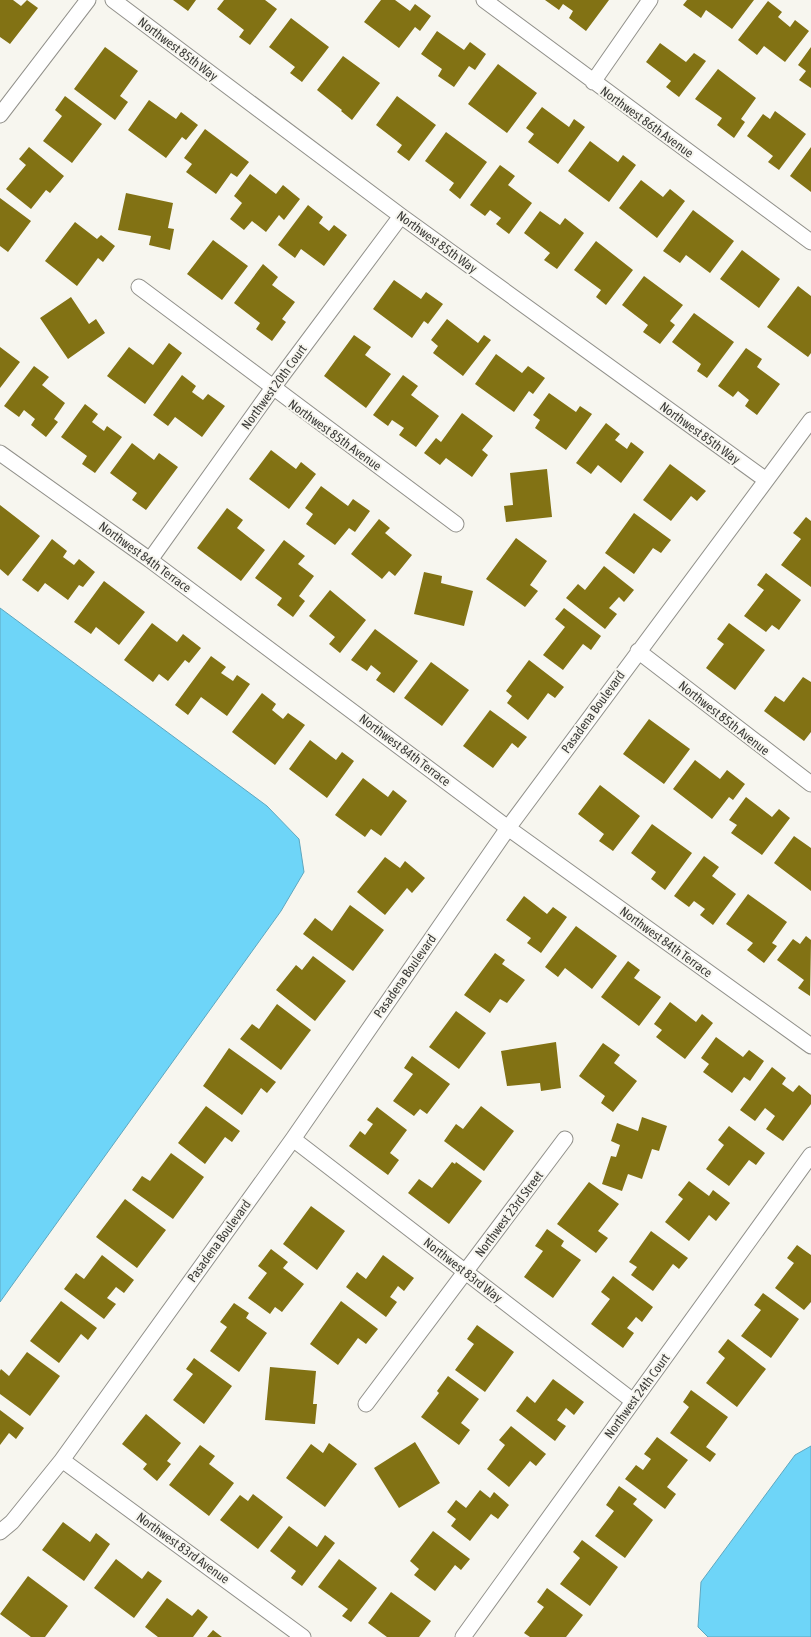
<svg xmlns="http://www.w3.org/2000/svg" width="811" height="1637" viewBox="0 0 811 1637" font-family="'Asap Condensed',sans-serif">
<rect width="100%" height="100%" fill="#f7f6ef"/>
<path fill="#6ed5f8" stroke="#5fa7bf" d="M0 608 267 806 299 839 304 872 281 911 0 1302Z
M811 1446V1637H708L698 1627 701 1582 795 1455Z"/>
<path fill="#827214" d="M0 0H13L21 6 27 0 38 8 10 44 0 37Z
M173 0H196L188 11Z
M224 0H265L277 9 250 45 239 37 244 30 217 9Z
M381 0H395L410 11 415 4 431 16 420 31 415 27 399 48 364 22Z
M545 0H609L586 31 569 18 573 11 563 4 559 10Z
M687 0H754L732 29 706 10 701 18 683 5Z
M768 1 782 12 778 17 790 27 795 20 809 31 785 62 764 46 757 55 738 40Z
M291 18 329 47 302 82 290 73 295 67 269 47Z
M437 31 464 50 470 42 486 54 475 70 469 66 454 87 438 76 442 69 421 54Z
M660 43 686 62 694 53 706 61 679 97 666 87 671 81 646 62Z
M105 47 138 71 120 96 128 102 115 120 74 89Z
M811 47V88L799 80 806 71 798 65Z
M343 56 380 83 352 120 341 111 342 110 317 90Z
M498 64 537 93 507 133 468 104Z
M718 69 756 98 741 119 745 122 734 138 717 125 722 118 695 99Z
M65 96 102 124 72 163 43 141 62 116 55 110Z
M397 96 436 125 409 161 397 152 402 145 376 125Z
M149 100 176 119 181 112 198 125 186 140 182 137 166 158 128 130Z
M542 107 569 127 574 119 585 127 558 164 528 142 534 134 526 128Z
M775 111 806 134 779 170 768 162 773 156 747 136 763 114 770 119Z
M205 129 249 162 237 177 231 173 216 194 186 172 192 164 184 158Z
M446 132 487 162 460 199 449 190 454 183 425 161Z
M590 141 618 162 623 155 636 165 609 202 568 171Z
M29 147 64 176 50 193 46 190 31 209 6 189 26 165 19 159Z
M811 147V192L790 176Z
M500 165 515 176 508 185 532 203 509 234 496 224 501 218 490 210 485 216 470 205Z
M250 174 276 194 283 185 300 199 284 220 279 215 266 232 252 221 244 230 230 219 242 203 234 196Z
M641 180 663 197 670 189 685 201 657 238 619 208Z
M126 193 173 203 168 228 174 229 170 250 149 245 151 236 118 230Z
M0 198 31 221 8 252 0 246Z
M308 205 323 217 319 223 329 231 334 225 347 235 324 266 301 249 295 258 278 245Z
M693 210 734 241 710 273 686 255 680 263 663 251Z
M540 211 560 225 565 218 584 233 557 269 544 260 550 253 524 233Z
M75 222 97 239 101 235 115 246 103 262 98 258 77 286 45 261Z
M213 240 248 266 222 300 187 274Z
M596 241 633 270 606 305 596 297 601 290 574 270Z
M742 250 780 279 759 308 720 279Z
M263 264 278 277 272 285 295 302 282 319 286 322 272 341 256 329 260 323 234 303Z
M644 276 683 305 670 321 675 325 660 344 643 332 648 325 622 305Z
M394 280 421 299 426 292 443 304 428 324 424 321 412 338 373 309Z
M798 286 811 296V353L808 357 767 327Z
M71 297 89 324 96 319 105 333 68 359 40 318Z
M694 313 734 342 707 378 697 371 701 364 672 342Z
M447 319 478 343 484 335 491 340 463 376 433 353 438 346 431 340Z
M354 335 371 347 365 355 391 374 366 408 324 376Z
M169 343 182 353 145 404 107 376 129 347 153 365Z
M0 347 20 362 0 388Z
M746 348 762 359 757 367 780 384 757 415 745 406 749 400 738 391 733 397 718 386Z
M496 354 522 373 528 366 545 378 533 394 529 391 514 412 475 384Z
M34 366 49 377 42 385 65 403 54 419 58 422 46 437 31 425 35 419 24 410 19 417 4 406Z
M182 375 196 386 192 392 203 400 208 394 225 406 202 437 175 417 168 426 153 415Z
M403 375 418 386 411 395 439 416 416 447 399 435 404 428 392 420 388 426 373 415Z
M549 393 576 412 580 406 592 414 566 450 535 428 540 420 533 415Z
M85 404 98 414 92 422 104 431 107 426 122 437 95 473 82 464 87 456 61 437Z
M462 413 493 436 482 450 488 455 472 477 446 458 440 465 424 453 436 438 441 442Z
M606 423 620 434 615 440 627 449 631 442 644 452 621 483 598 465 591 474 576 463Z
M132 443 154 460 159 453 178 467 146 510 132 500 137 493 110 473Z
M271 450 296 469 301 462 316 474 289 509 249 479Z
M670 464 706 491 697 501 691 496 671 521 643 500Z
M547 469 552 517 506 522 504 506 513 505 510 473Z
M321 486 348 506 353 499 370 511 355 532 349 528 335 545 306 524 313 514 305 508Z
M0 505 40 536 8 576 0 569Z
M227 508 243 520 237 528 265 550 241 581 197 548Z
M634 513 671 540 661 553 653 548 634 574 605 553Z
M806 517 811 521V587L781 565 801 539 793 533Z
M379 519 390 528 385 533 412 555 395 576 389 571 382 579 351 554Z
M516 538 547 561 530 585 538 591 525 607 486 579Z
M52 539 67 551 63 557 74 565 79 559 95 572 83 587 79 585 68 600 45 583 38 592 22 580Z
M284 540 305 556 298 564 314 576 299 596 305 601 293 617 277 605 282 598 255 578Z
M604 566 634 590 624 602 619 597 609 608 617 614 605 629 566 598 578 584 585 590Z
M424 572 442 576 441 583 473 591 464 626 414 614Z
M766 573 801 600 779 630 772 625 766 632 744 616 764 590 757 585Z
M104 581 145 612 119 645 96 627 91 634 74 622Z
M330 590 366 620 340 653 329 644 335 637 309 616Z
M564 608 601 636 591 650 583 644 563 670 543 655 565 627 555 619Z
M152 623 177 642 183 634 201 648 189 663 185 660 168 681 159 674 153 682 124 660Z
M729 623 765 650 735 690 706 668 724 644 717 639Z
M375 629 418 661 394 693 376 680 381 673 371 665 367 671 351 660Z
M211 656 226 667 221 673 233 681 237 675 250 684 227 716 201 697 188 715 175 705Z
M529 660 564 687 555 698 548 693 528 720 507 703 512 696 506 691Z
M431 662 469 690 442 726 404 698Z
M803 677 811 682V732L804 741 764 711 775 696 784 702Z
M262 693 276 704 272 710 283 719 288 713 305 725 275 765 232 732Z
M490 710 527 737 518 748 512 743 493 768 463 746Z
M649 719 690 749 664 784 623 754Z
M310 740 336 760 342 752 354 761 327 798 289 769Z
M695 760 720 779 727 770 745 784 733 800 729 797 712 819 673 789Z
M363 778 388 797 393 790 407 801 381 836 371 829 365 837 335 815Z
M600 785 640 816 613 851 599 841 604 834 578 814Z
M746 797 772 817 779 809 790 818 762 855 731 833 737 825 729 820Z
M652 824 692 853 665 890 651 879 656 872 631 853Z
M794 836 811 848V891L774 863Z
M704 856 719 867 712 876 736 894 713 925 700 915 705 909 694 901 689 907 674 896Z
M385 857 400 868 405 861 425 878 412 893 407 888 385 915 357 892Z
M748 894 787 922 772 943 777 946 764 963 747 950 753 943 726 924Z
M524 896 547 914 553 907 567 917 541 953 527 943 531 938 506 920Z
M350 905 384 930 353 971 303 934 315 918 332 931Z
M576 926 617 956 592 989 565 968 558 977 545 967Z
M806 936 811 940 810 996 798 988 804 980 777 960 793 939 800 944Z
M495 953 505 960 502 964 525 980 507 1003 500 999 490 1013 464 995Z
M313 956 346 981 315 1021 276 990 296 965 302 970Z
M628 961 640 970 634 978 661 997 639 1026 601 997Z
M670 1002 696 1022 702 1014 713 1023 685 1059 656 1037 662 1030 654 1024Z
M277 1004 311 1030 281 1070 240 1039 252 1024 259 1029Z
M456 1011 486 1033 459 1069 429 1047Z
M716 1037 743 1057 749 1050 764 1061 750 1081 744 1077 732 1093 703 1072 709 1064 701 1058Z
M556 1042 561 1088 541 1091 540 1083 507 1086 501 1051Z
M603 1043 620 1055 614 1063 637 1081 613 1112 601 1103 605 1096 579 1076Z
M229 1048 276 1082 267 1093 261 1088 242 1115 203 1086Z
M412 1056 450 1084 427 1114 420 1109 414 1116 393 1101 413 1074 404 1068Z
M772 1067 786 1078 782 1084 793 1092 799 1085 811 1095V1104L783 1141 766 1129 775 1116 765 1108 755 1121 740 1110Z
M206 1106 240 1131 232 1142 225 1137 205 1164 178 1143Z
M481 1106 514 1131 484 1171 444 1141 456 1124 463 1129Z
M377 1107 407 1130 390 1153 399 1160 388 1175 349 1146 360 1131 365 1135 373 1124 367 1120Z
M642 1117 667 1126 659 1151 652 1149 642 1179 628 1174 622 1191 602 1184 611 1156 616 1157 620 1145 611 1141 617 1123 638 1131Z
M729 1126 765 1153 756 1165 749 1160 729 1186 706 1169 724 1145 718 1140Z
M171 1153 204 1177 173 1219 132 1190 142 1176 150 1181Z
M452 1162 455 1164 456 1162 482 1181 449 1224 408 1193 419 1179 432 1188Z
M689 1181 709 1196 713 1190 730 1203 716 1221 709 1215 689 1241 665 1222 683 1199 678 1195Z
M589 1182 619 1204 598 1231 608 1238 596 1253 557 1224Z
M125 1199 166 1230 137 1268 96 1237Z
M311 1206 345 1231 317 1270 283 1244Z
M547 1229 564 1241 561 1246 581 1260 553 1298 524 1277 543 1251 535 1246Z
M651 1231 688 1258 679 1269 673 1264 653 1291 631 1275 637 1267 629 1262Z
M797 1245 811 1255V1302L804 1310 775 1288 794 1263 787 1258Z
M271 1249 288 1262 283 1268 304 1284 282 1312 275 1307 270 1314 248 1298 267 1273 258 1266Z
M102 1255 134 1280 124 1293 116 1287 107 1298 116 1304 104 1319 64 1289 76 1273 84 1279Z
M383 1255 414 1278 404 1291 398 1286 390 1297 397 1302 386 1317 346 1287 357 1272 366 1279Z
M613 1276 653 1307 642 1322 636 1317 627 1328 634 1333 623 1348 591 1324 610 1299 601 1292Z
M763 1293 799 1319 771 1358 741 1336 761 1310 754 1305Z
M61 1301 97 1328 88 1340 81 1334 59 1363 30 1341Z
M341 1301 378 1329 366 1344 358 1338 338 1365 310 1344Z
M234 1303 249 1313 246 1318 267 1333 239 1372 210 1351 227 1327 220 1322Z
M477 1325 514 1352 485 1392 455 1370 474 1344 467 1339Z
M728 1339 766 1369 737 1407 706 1383 725 1358 718 1352Z
M27 1352 60 1376 30 1416 0 1394V1371L1 1369 9 1376Z
M194 1358 232 1386 204 1424 173 1400 193 1374 186 1369Z
M270 1367 316 1371 313 1404H317L315 1424 265 1420Z
M448 1376 479 1399 461 1423 470 1430 459 1445 421 1417 439 1393 437 1391Z
M553 1379 584 1402 574 1415 566 1408 557 1420 566 1426 555 1441 516 1411 527 1396 535 1403Z
M691 1390 728 1417 706 1447 716 1454 710 1462 670 1433 689 1407 683 1402Z
M0 1410 24 1428 16 1439 9 1433 0 1445Z
M146 1414 181 1443 167 1461 171 1464 157 1481 143 1469 147 1464 122 1444Z
M511 1426 546 1454 536 1466 530 1461 509 1487 487 1469 505 1445 499 1440Z
M657 1437 688 1460 667 1487 676 1494 665 1509 625 1479 636 1465 643 1470 651 1459 644 1454Z
M415 1442 440 1483 399 1508 374 1468Z
M329 1443 357 1464 325 1507 286 1478 311 1444 323 1453Z
M200 1445 215 1456 209 1464 234 1483 209 1516 169 1485Z
M619 1486 637 1499 633 1504 653 1520 625 1558 595 1536 614 1511 606 1505Z
M480 1490 490 1498 494 1492 509 1505 498 1519 491 1514 470 1541 451 1526 456 1519 447 1512 456 1500 466 1508Z
M253 1494 283 1517 258 1549 220 1520 240 1495 248 1501Z
M63 1522 90 1542 96 1533 110 1544 84 1581 42 1550Z
M289 1526 317 1547 325 1535 335 1543 302 1586 291 1578 296 1571 270 1551Z
M433 1531 470 1559 461 1570 455 1565 435 1591 414 1575 419 1569 410 1561Z
M582 1540 618 1567 590 1606 560 1584 580 1558 573 1552Z
M116 1559 142 1579 148 1571 162 1581 134 1618 94 1588Z
M339 1559 377 1588 351 1622 342 1616 348 1609 318 1587Z
M28 1576 68 1606 45 1637H31L0 1614Z
M547 1588 583 1615 566 1637H530L524 1633 544 1607 537 1602Z
M391 1592 431 1621 419 1637H387L368 1623Z
M167 1598 192 1616 198 1609 208 1617 193 1637H158L145 1627Z
M213 1630 222 1637H207Z"/>
<g fill="none" stroke-linecap="round" stroke-linejoin="round">
<g stroke="#92918b" stroke-width="17">
<path id="minor" d="M113 0 401 216 766 480
M484 0 811 242
M593 82 650 0
M0 115 88 0
M139 287 456 524
M0 453 150 560 508 828 811 1046
M150 560 272 389 401 216
M638 651 811 784
M293 1139 633 1401
M366 1404 565 1139
M62 1460 303 1637
M0 1532 12 1522 62 1460 293 1139 508 828 811 420
M463 1637 811 1155"/>
</g>
<use href="#minor" stroke="#fff" stroke-width="15"/>
</g>
<g text-anchor="middle" dominant-baseline="central" stroke-width="4" stroke-linejoin="round" paint-order="stroke">
<g font-size="13" fill="#3d3d3a" stroke="#f7f6ef">
<text transform="translate(178 49) rotate(37)">Northwest 85th Way</text>
<text transform="translate(647 122) rotate(36)">Northwest 86th Avenue</text>
<text transform="translate(437 242) rotate(36)">Northwest 85th Way</text>
<text transform="translate(274 387) rotate(-54)">Northwest 20th Court</text>
<text transform="translate(700 433) rotate(36)">Northwest 85th Way</text>
<text transform="translate(335 435) rotate(36)">Northwest 85th Avenue</text>
<text transform="translate(145 557) rotate(36)">Northwest 84th Terrace</text>
<text transform="translate(593 712) rotate(-54)">Pasadena Boulevard</text>
<text transform="translate(724 718) rotate(38)">Northwest 85th Avenue</text>
<text transform="translate(405 750) rotate(37)">Northwest 84th Terrace</text>
<text transform="translate(666 942) rotate(36)">Northwest 84th Terrace</text>
<text transform="translate(405 976) rotate(-55)">Pasadena Boulevard</text>
<text transform="translate(509 1214) rotate(-53)">Northwest 23rd Street</text>
<text transform="translate(219 1241) rotate(-54)">Pasadena Boulevard</text>
<text transform="translate(463 1270) rotate(38)">Northwest 83rd Way</text>
<text transform="translate(637 1396) rotate(-54)">Northwest 24th Court</text>
<text transform="translate(183 1548) rotate(36)">Northwest 83rd Avenue</text>
</g>
</g>
</svg>
